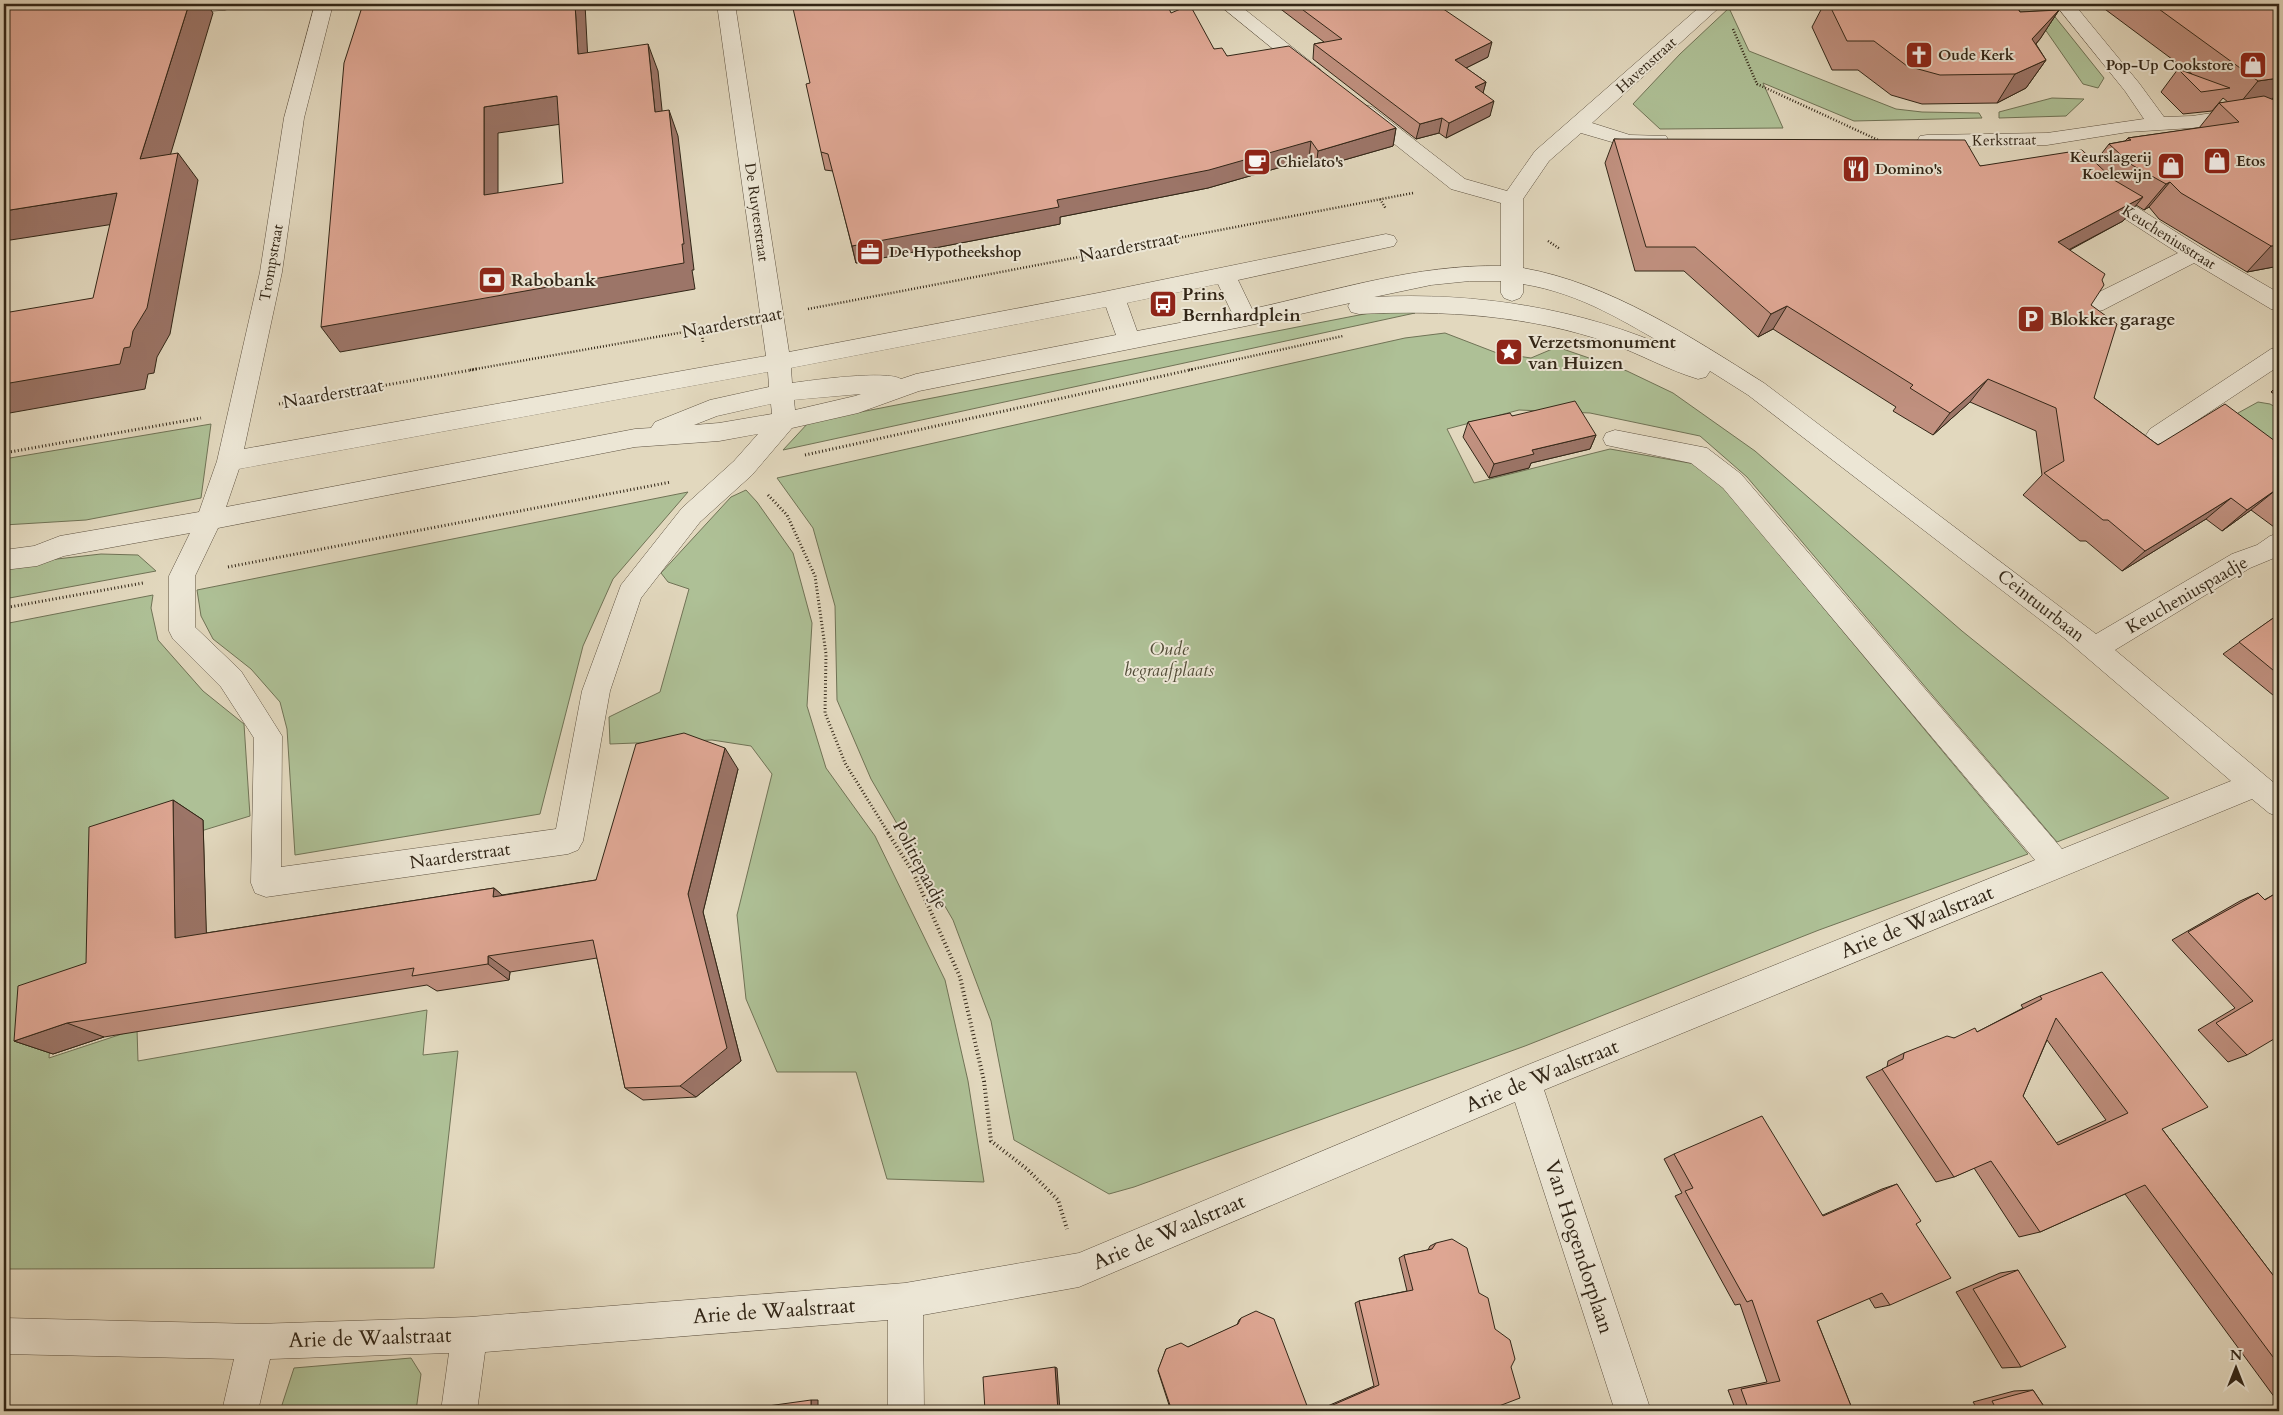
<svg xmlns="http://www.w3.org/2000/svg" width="2283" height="1415" viewBox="0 0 2283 1415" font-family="Cardo,serif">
<rect width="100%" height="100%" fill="#e2d8be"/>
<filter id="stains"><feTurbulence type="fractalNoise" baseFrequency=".004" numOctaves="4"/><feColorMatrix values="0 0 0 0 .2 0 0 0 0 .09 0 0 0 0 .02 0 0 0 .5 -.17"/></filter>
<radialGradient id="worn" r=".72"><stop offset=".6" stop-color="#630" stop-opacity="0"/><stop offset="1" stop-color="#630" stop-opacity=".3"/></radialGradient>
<path fill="#aec096" stroke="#707356" d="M1729 8 1749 51 1896 109 1922 112 1979 113 1982 118 1854 121 1763 83 1783 128 1660 129 1633 104 1680 54Z
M2048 8 2104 78 2098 88 2083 84 2040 22Z
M2052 98 2084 99 2066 116 1999 118V112Z
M1390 309 1415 313 783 450 809 422Z
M1445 333 1497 353 1531 358 1557 347 1627 371 1673 393 1755 451 1962 631 2169 798 2057 842 1747 477 1700 436 1590 413 1519 410 1447 429 1474 483 1610 449 1695 464 1724 488 2028 854 1819 930 1525 1046 1134 1187 1109 1194 1014 1140 991 1021 953 920 871 779 837 700 835 606 813 528 777 478 1405 338Z
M2258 402 2270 404 2279 409V454L2236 419 2238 413Z
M211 424 201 498 86 520 4 525V459Z
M746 490 757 502 793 553 812 623 807 706 826 768 875 836 945 980 968 1081 984 1182 887 1179 856 1072H777L746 999 737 915 772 774 751 746 712 740 610 744 609 717 660 692 689 589 668 582 661 573 731 497Z
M688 492 613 579 583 646 540 814 295 855 287 729 280 702 251 669 213 639 201 616 197 590Z
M101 554 138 555 156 571 4 599V565Z
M153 595 151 608 158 640 203 691 244 724 250 816 126 854 123 969 53 992 49 1058 137 1029 138 1061 427 1010 423 1055 458 1051 434 1268 4 1269V624Z
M411 1358 421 1374 416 1411H280L294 1368Z"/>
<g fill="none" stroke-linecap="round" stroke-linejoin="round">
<g stroke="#5e5241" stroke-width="1">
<path id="minor" d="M165 4H234L232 8 225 10 172 14 165 12 163 8Z
M315 4H333L304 118 282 272 244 449 766 356 717 4H735L789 352 1098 293 1386 234 1394 236 1397 241 1394 246 1238 280 1252 309C1333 291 1418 264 1501 266V203L1451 189 1358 115 1355 111 1358 107 1365 105 1372 107 1465 179 1507 191 1535 151 1703 4H1723L1592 123 1630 135 1666 136 1669 141 1666 146 1629 147 1581 133 1549 161 1523 199V268C1609 283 1691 337 1764 383L2096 634 2232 554 2257 545 2270 536 2279 533V556L2250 568 2115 650 2279 787V817L2269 813 2252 799 1544 1090 1651 1411H1615L1515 1102 1079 1287 923 1315 924 1411H888V1320L485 1352 477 1411H441L449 1353 270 1359 258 1411H222L234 1359 4 1354V1318L256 1324 470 1317 905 1283 1079 1253 1525 1066 2035 860 1723 488 1691 463 1606 445 1603 439 1606 433 1615 430 1707 448 1741 474 2062 849 2231 781 2064 638 1748 395 1710 371 1706 377 1698 379C1668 370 1640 354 1610 343 1529 315 1444 310 1359 314L1351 312 1348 306 1350 303 1246 326 919 391 858 413 792 428 752 475 700 522 641 598 610 691 583 841 578 850 568 854 266 897 255 893 251 883 254 738 221 687 173 639 169 631V576L190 533 64 556 37 566 4 570V550L34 546 60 536 199 512 217 461 260 272 284 118ZM1470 281H1501V293L1504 298 1512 301 1520 298 1523 293V284C1583 294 1624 322 1676 351 1582 308 1476 292 1374 297L1431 285ZM1218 284 1232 313 1137 331 1127 303ZM1106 307 1116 335 916 374 901 379C887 370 813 380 792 383L791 368ZM768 372 769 387 710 400 655 422 651 428 635 429 226 507 239 469ZM861 394 855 396 795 410 794 400ZM771 404 772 414 719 423 694 425 717 416ZM758 434 734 461 682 508 621 585 582 691 556 829 281 867 282 736 241 671 195 627V576L218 528 635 447 719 441Z
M1218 4H1238L1321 70 1318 74 1311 76 1304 74Z
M2055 4H2074L2139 83 2164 117 2192 116 2279 103V115L2192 128 2128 132 2047 145 1927 147 1920 146 1917 141 1920 136 1927 135 2047 133 2144 119 2125 91Z
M2098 185 2105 187 2203 249 2279 293V311L2271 309 2194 263 2103 310 2095 312 2087 310 2084 304 2087 298 2178 253 2091 197 2088 192 2091 187Z
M2279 347V366L2166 441 2158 444 2150 441 2146 435 2150 429 2271 349Z"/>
</g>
<path stroke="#322617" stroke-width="2.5" stroke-dasharray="1 2" stroke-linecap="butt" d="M1733 29 1757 84 1878 140
M1380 199 1386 209
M1548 241 1560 249
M808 309 1413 193
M701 329 703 342
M470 370 735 323
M1189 370 1343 336"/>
<path stroke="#322617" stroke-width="3" stroke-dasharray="1 2.5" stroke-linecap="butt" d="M279 404 477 369
M4 453 201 418
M805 455 1194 369
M768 495 787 515 815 576 826 654 825 713 845 763 889 834
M228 567 671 482
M4 608 143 583"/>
<path stroke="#322617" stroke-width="4" stroke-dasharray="1 3" stroke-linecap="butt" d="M888 833 913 872 960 977 984 1081 991 1141 1027 1169 1058 1200 1067 1229"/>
<use href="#minor" fill="#ece6d5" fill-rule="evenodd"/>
</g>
<path fill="#c0907f" stroke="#322617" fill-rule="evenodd" d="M1274 4H1436L1488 57 1466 68 1486 82 1483 92 1490 116 1446 138 1439 133 1416 139 1313 59 1314 44 1324 42Z
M1824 4H2015L2020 12 2059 10 2040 39 2036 44 2046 60 2026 88 1997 103 1922 104 1891 95 1858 70H1832L1812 27Z
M2098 4H2279V266L2247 272 2159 219 2149 207 2144 210 2136 205 2123 221 2070 250 2091 305 2094 398 2158 445 2279 444V523L2274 527 2251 510 2222 531 2206 519 2122 571 2086 541H2080L2023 495 2042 475 2036 431 1970 402 1933 435 1893 411 1896 407 1773 329 1758 337 1684 271H1635L1605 163 1614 139 1980 166 2095 162 2109 144 2125 141 2128 138 2199 128 2219 103 2228 102 2223 98 2212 111 2183 114 2161 92 2178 69 2192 74Z
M1171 13 1214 49 1227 56 1396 128 1393 146 1316 168 1309 159 1208 188 1060 217V224L856 263 833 171 825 170 821 152Z
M2279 384V397L2271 392Z
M1512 416 1596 435 1590 449 1531 463 1529 468 1489 478 1463 437 1468 422Z
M2279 614V700L2223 654Z
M738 769 703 912 741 1061 696 1097 643 1100 625 1088 597 958 510 972 509 980 437 991 427 985 104 1037 53 1054 14 1041 86 963 173 800 203 820 206 933 494 888 502 895 596 880Z
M2258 893 2264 900 2273 895 2247 1055 2228 1062 2198 1030 2235 1008 2172 940 2240 901Z
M2040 996 2162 1129 2279 1283V1402H2278L2125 1194 2040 1232 2019 1237 1974 1168 1954 1177 1936 1182 1866 1077 1887 1067 1888 1061 1904 1053 1954 1038 1977 1032 2023 1008 2021 1005ZM2047 1040 2106 1120 2056 1143 2023 1096Z
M1674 1154 1823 1215 1882 1189 1897 1184 1916 1224 1890 1305 1875 1308 1869 1298 1817 1321 1853 1411H1736L1728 1390 1767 1382 1740 1304 1735 1305 1675 1196 1682 1193 1664 1159Z
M1436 1243 1474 1411H1316L1374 1386 1355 1303 1359 1301 1407 1291 1399 1258 1404 1255 1428 1250 1430 1246Z
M2018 1270 2021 1367 2002 1368 1956 1292 2000 1273Z
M1241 1318 1309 1411H1171L1158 1371 1166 1349 1188 1347 1237 1325 1239 1320Z
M2033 1390 2047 1411H1979L1973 1402 2014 1391Z"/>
<path fill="#9c7568" stroke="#322617" d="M189 4H207L213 13 161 186 140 159Z
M575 4H585L589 81 578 54Z
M2059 10 2040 39 2014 68 2032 39Z
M1492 42 1488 57 1452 75 1455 60Z
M648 44 658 71 665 139 655 112Z
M2046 60 2026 88 1997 103 2015 74Z
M2279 78V97L2276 94 2269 103 2236 108 2258 81Z
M1486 82 1482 97 1475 87Z
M557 96 569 123 498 133V221L484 195V107Z
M1494 101 1490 116 1446 138 1449 123Z
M669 110 678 136 694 270H692L695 289 340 352 321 327 682 244Z
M1442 118 1439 133 1416 139 1420 124Z
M1396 128 1393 146 1316 168 1318 151Z
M1311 141 1309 159 1208 188 1060 217V224L856 263 852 246Z
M178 153 198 180 170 334 157 357 154 373 148 374 145 389 4 414V384L124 348Z
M2170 182 2149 207 2144 210 2166 184Z
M117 193 140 220 4 241V211Z
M2143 197 2123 221 2040 265 2058 242Z
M2279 245V266L2247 272 2271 246Z
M1787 306 1773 329 1758 337 1771 314Z
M1988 379 1970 402 1933 435 1950 413Z
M1596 435 1590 449 1531 463 1529 468 1489 478 1494 464 1532 450Z
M2277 489 2251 510 2222 531 2247 510Z
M2231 498 2206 519 2122 571 2145 551Z
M725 748 738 769 703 912 741 1061 696 1097 680 1086 688 894Z
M173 800 203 820 207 954 175 938Z
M494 888 515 906 493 897Z
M488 956 510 972 509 980 488 964Z
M67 1023 104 1037 53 1054 14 1041Z
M1055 1367 1057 1368 1060 1411H1058Z
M811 1400H818V1411H811Z"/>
<path fill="#dfa794" stroke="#322617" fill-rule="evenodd" d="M4 4H189L140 159 178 153 147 308 133 331 130 347 124 348 120 364 4 384V313L93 298 117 193 4 211Z
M363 4H575L578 54 648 44 655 112 669 110 684 244H682L684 263 321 327 344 63ZM557 96 563 183 484 195V107Z
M792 4H1167L1171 13 1190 5 1214 49 1222 48 1227 56 1289 46 1396 128 1318 151 1311 141 1209 170 1057 200 1059 207 852 246 828 154 821 152 806 84 810 83Z
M1295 4H1436L1492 42 1455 60 1486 82 1475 87 1494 101 1449 123 1442 118 1420 124 1314 44 1342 39Z
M1829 4H2015L2020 12 2059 10 2032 39 2046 60 2015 74 1940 75 1907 66 1874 41H1847Z
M2152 4H2279V78L2258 81Z
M2178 69 2230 88 2201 92Z
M2264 96 2279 102V245L2271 246 2181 193 2170 182 2166 184 2132 165 2109 144 2131 140 2128 138 2239 122 2219 103Z
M1614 139 1965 140 1980 166 2082 150 2114 180 2143 197 2058 242 2105 274 2102 280 2104 285 2091 305 2117 324 2094 398 2158 445 2225 404 2279 444V490L2277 489 2247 510 2231 498 2145 551 2108 520H2103L2044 473 2064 461 2056 408 1988 379 1950 413 1910 388 1913 385 1787 306 1771 314 1695 247H1646Z
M1575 401 1596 435 1532 450 1534 454 1494 464 1468 422 1510 413 1512 416Z
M2279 614V675L2239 642Z
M684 733 725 748 688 894 727 1048 680 1086 625 1088 593 940 488 956V964L412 976 414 968 67 1023 14 1041 18 986 86 963 89 827 173 800 175 938 494 888 493 897 596 880 636 744Z
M2258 893 2265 900 2273 895 2279 902V1036L2247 1055 2216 1023 2253 1001 2188 932Z
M2102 972 2208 1107 2162 1129 2279 1283V1365L2145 1185 2040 1232 1991 1161 1954 1177 1882 1069 1903 1059 1904 1053 1947 1036 1954 1038 1975 1028 1977 1032 2042 999 2040 996ZM2056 1018 2128 1113 2058 1145 2023 1096Z
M1762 1116 1823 1216 1897 1184 1921 1221 1916 1224 1951 1278 1890 1305 1882 1293 1817 1321 1853 1411H1749L1741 1389 1780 1381 1752 1300 1747 1302 1685 1191 1693 1188 1674 1154Z
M1452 1239 1467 1248 1479 1293 1488 1298 1495 1329 1510 1340 1515 1359 1511 1367 1520 1398 1499 1406 1474 1411H1319L1379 1385 1359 1301 1413 1290 1404 1255 1432 1249 1436 1243Z
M2018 1270 2066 1347 2021 1367 1973 1289Z
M1256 1311 1274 1319 1309 1411H1172L1158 1370 1166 1349 1181 1343 1188 1347 1238 1324 1241 1318Z
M1055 1367 1058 1411H985L983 1377Z
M2033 1390 2047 1411H1997L1992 1401Z
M811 1400V1411H738L739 1410Z"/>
<defs>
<g id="church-square" transform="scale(1.4375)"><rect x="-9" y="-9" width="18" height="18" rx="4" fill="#8f2418" stroke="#ece6d5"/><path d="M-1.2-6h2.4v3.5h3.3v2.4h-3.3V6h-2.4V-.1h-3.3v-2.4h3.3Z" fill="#fff"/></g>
<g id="shop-square" transform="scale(1.4375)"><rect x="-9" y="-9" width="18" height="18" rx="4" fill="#8f2418" stroke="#ece6d5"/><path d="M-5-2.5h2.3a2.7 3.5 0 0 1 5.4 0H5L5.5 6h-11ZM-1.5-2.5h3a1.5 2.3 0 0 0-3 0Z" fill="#fff"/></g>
<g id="cafe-square" transform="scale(1.4375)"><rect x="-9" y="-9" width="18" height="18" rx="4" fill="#8f2418" stroke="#ece6d5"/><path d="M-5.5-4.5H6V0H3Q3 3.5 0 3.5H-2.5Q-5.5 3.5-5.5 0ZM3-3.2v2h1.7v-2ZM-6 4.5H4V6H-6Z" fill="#fff"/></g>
<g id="restaurant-square" transform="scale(1.4375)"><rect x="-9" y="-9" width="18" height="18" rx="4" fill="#8f2418" stroke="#ece6d5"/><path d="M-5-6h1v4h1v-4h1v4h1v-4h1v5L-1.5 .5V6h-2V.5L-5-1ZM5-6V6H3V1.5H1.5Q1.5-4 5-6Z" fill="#fff"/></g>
<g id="office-square" transform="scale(1.4375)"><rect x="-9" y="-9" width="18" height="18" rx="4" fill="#8f2418" stroke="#ece6d5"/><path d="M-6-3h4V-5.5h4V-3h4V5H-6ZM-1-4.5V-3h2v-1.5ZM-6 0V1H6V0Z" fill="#fff"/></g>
<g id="bank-square" transform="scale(1.4375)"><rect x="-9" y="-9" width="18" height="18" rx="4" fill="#8f2418" stroke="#ece6d5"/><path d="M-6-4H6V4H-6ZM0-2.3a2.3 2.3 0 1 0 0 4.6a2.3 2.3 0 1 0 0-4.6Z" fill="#fff"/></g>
<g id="bus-square" transform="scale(1.4375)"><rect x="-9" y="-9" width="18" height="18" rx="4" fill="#8f2418" stroke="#ece6d5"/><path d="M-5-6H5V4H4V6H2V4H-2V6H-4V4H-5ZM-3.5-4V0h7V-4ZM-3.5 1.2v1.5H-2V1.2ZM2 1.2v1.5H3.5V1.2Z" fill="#fff"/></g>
<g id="parking-square" transform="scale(1.4375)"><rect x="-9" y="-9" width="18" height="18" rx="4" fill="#8f2418" stroke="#ece6d5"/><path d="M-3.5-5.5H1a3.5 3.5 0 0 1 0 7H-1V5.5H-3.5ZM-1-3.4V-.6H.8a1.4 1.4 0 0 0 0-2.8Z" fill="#fff"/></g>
<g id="sight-square" transform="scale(1.4375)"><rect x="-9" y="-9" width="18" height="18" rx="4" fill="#8f2418" stroke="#ece6d5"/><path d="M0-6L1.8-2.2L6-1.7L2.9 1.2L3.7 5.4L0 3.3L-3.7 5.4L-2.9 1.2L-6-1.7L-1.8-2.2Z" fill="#fff"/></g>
</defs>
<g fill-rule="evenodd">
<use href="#church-square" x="1919" y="55"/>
<use href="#shop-square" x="2253" y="65"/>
<use href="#shop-square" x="2217" y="161"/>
<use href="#cafe-square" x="1257" y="162"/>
<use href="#shop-square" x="2171" y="166"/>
<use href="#restaurant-square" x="1856" y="169"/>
<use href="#office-square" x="870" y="252"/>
<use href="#bank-square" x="492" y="280"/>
<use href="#bus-square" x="1163" y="304"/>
<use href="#parking-square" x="2031" y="319"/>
<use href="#sight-square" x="1509" y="352"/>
</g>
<g text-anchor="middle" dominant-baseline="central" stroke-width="4" stroke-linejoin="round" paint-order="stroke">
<g font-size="15" font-weight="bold" fill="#322617" stroke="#ece6d5" text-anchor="start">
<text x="1938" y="55">Oude Kerk</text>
<text x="2234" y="65" text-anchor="end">Pop-Up Cookstore</text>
<text x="2152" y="157" text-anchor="end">Keurslagerij<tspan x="2152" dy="17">Koelewijn</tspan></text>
<text x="2236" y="161">Etos</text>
<text x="1276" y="162">Chielato's</text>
<text x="1875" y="169">Domino's</text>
<text x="889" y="252">De Hypotheekshop</text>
</g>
<g font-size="15" fill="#322617" stroke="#ece6d5">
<text transform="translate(1646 65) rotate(-42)">Havenstraat</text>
<text transform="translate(2004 140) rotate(-1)">Kerkstraat</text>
<text transform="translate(757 212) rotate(82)">De Ruyterstraat</text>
<text transform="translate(2169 237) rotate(32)">Keucheniusstraat</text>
<text transform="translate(271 263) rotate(-80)">Trompstraat</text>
</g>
<g font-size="18" fill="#322617" stroke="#ece6d5">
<text transform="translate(1129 247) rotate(-11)">Naarderstraat</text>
<text transform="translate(732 323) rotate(-11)">Naarderstraat</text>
<text transform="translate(333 394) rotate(-10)">Naarderstraat</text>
<text transform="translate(2187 595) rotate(-30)">Keucheniuspaadje</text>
<text transform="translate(2041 606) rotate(38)">Ceintuurbaan</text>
<text transform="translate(460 856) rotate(-8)">Naarderstraat</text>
<text transform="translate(920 865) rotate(62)">Politiepaadje</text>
</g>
<g font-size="18" font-weight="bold" fill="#322617" stroke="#ece6d5" text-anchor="start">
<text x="511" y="280">Rabobank</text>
<text x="1182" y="294">Prins<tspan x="1182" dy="21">Bernhardplein</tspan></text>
<text x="2050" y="319">Blokker garage</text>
<text x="1528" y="342">Verzetsmonument<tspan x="1528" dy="21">van Huizen</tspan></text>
</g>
<g font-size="18" font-style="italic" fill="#514c37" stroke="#ece6d5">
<text x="1169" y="649">Oude<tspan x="1169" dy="21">begraafplaats</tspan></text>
</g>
<g font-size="21" fill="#322617" stroke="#ece6d5">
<text transform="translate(1917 922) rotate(-22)">Arie de Waalstraat</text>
<text transform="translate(1542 1076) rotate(-22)">Arie de Waalstraat</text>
<text transform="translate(1169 1232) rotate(-23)">Arie de Waalstraat</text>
<text transform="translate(1579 1247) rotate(72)">Van Hogendorplaan</text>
<text transform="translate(774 1311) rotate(-4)">Arie de Waalstraat</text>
<text transform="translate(370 1338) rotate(-2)">Arie de Waalstraat</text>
</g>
</g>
<rect width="2283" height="1415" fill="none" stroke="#e2d8be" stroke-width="20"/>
<rect x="5" y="5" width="2273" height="1405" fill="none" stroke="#322617" stroke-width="2.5"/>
<rect x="10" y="10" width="2263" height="1395" fill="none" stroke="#322617"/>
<g transform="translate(2236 1368)" stroke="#ece6d5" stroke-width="4" paint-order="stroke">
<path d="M0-4L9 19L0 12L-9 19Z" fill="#322617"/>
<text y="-8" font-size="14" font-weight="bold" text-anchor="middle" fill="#322617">N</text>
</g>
<rect width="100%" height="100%" filter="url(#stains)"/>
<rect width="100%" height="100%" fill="url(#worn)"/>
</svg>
